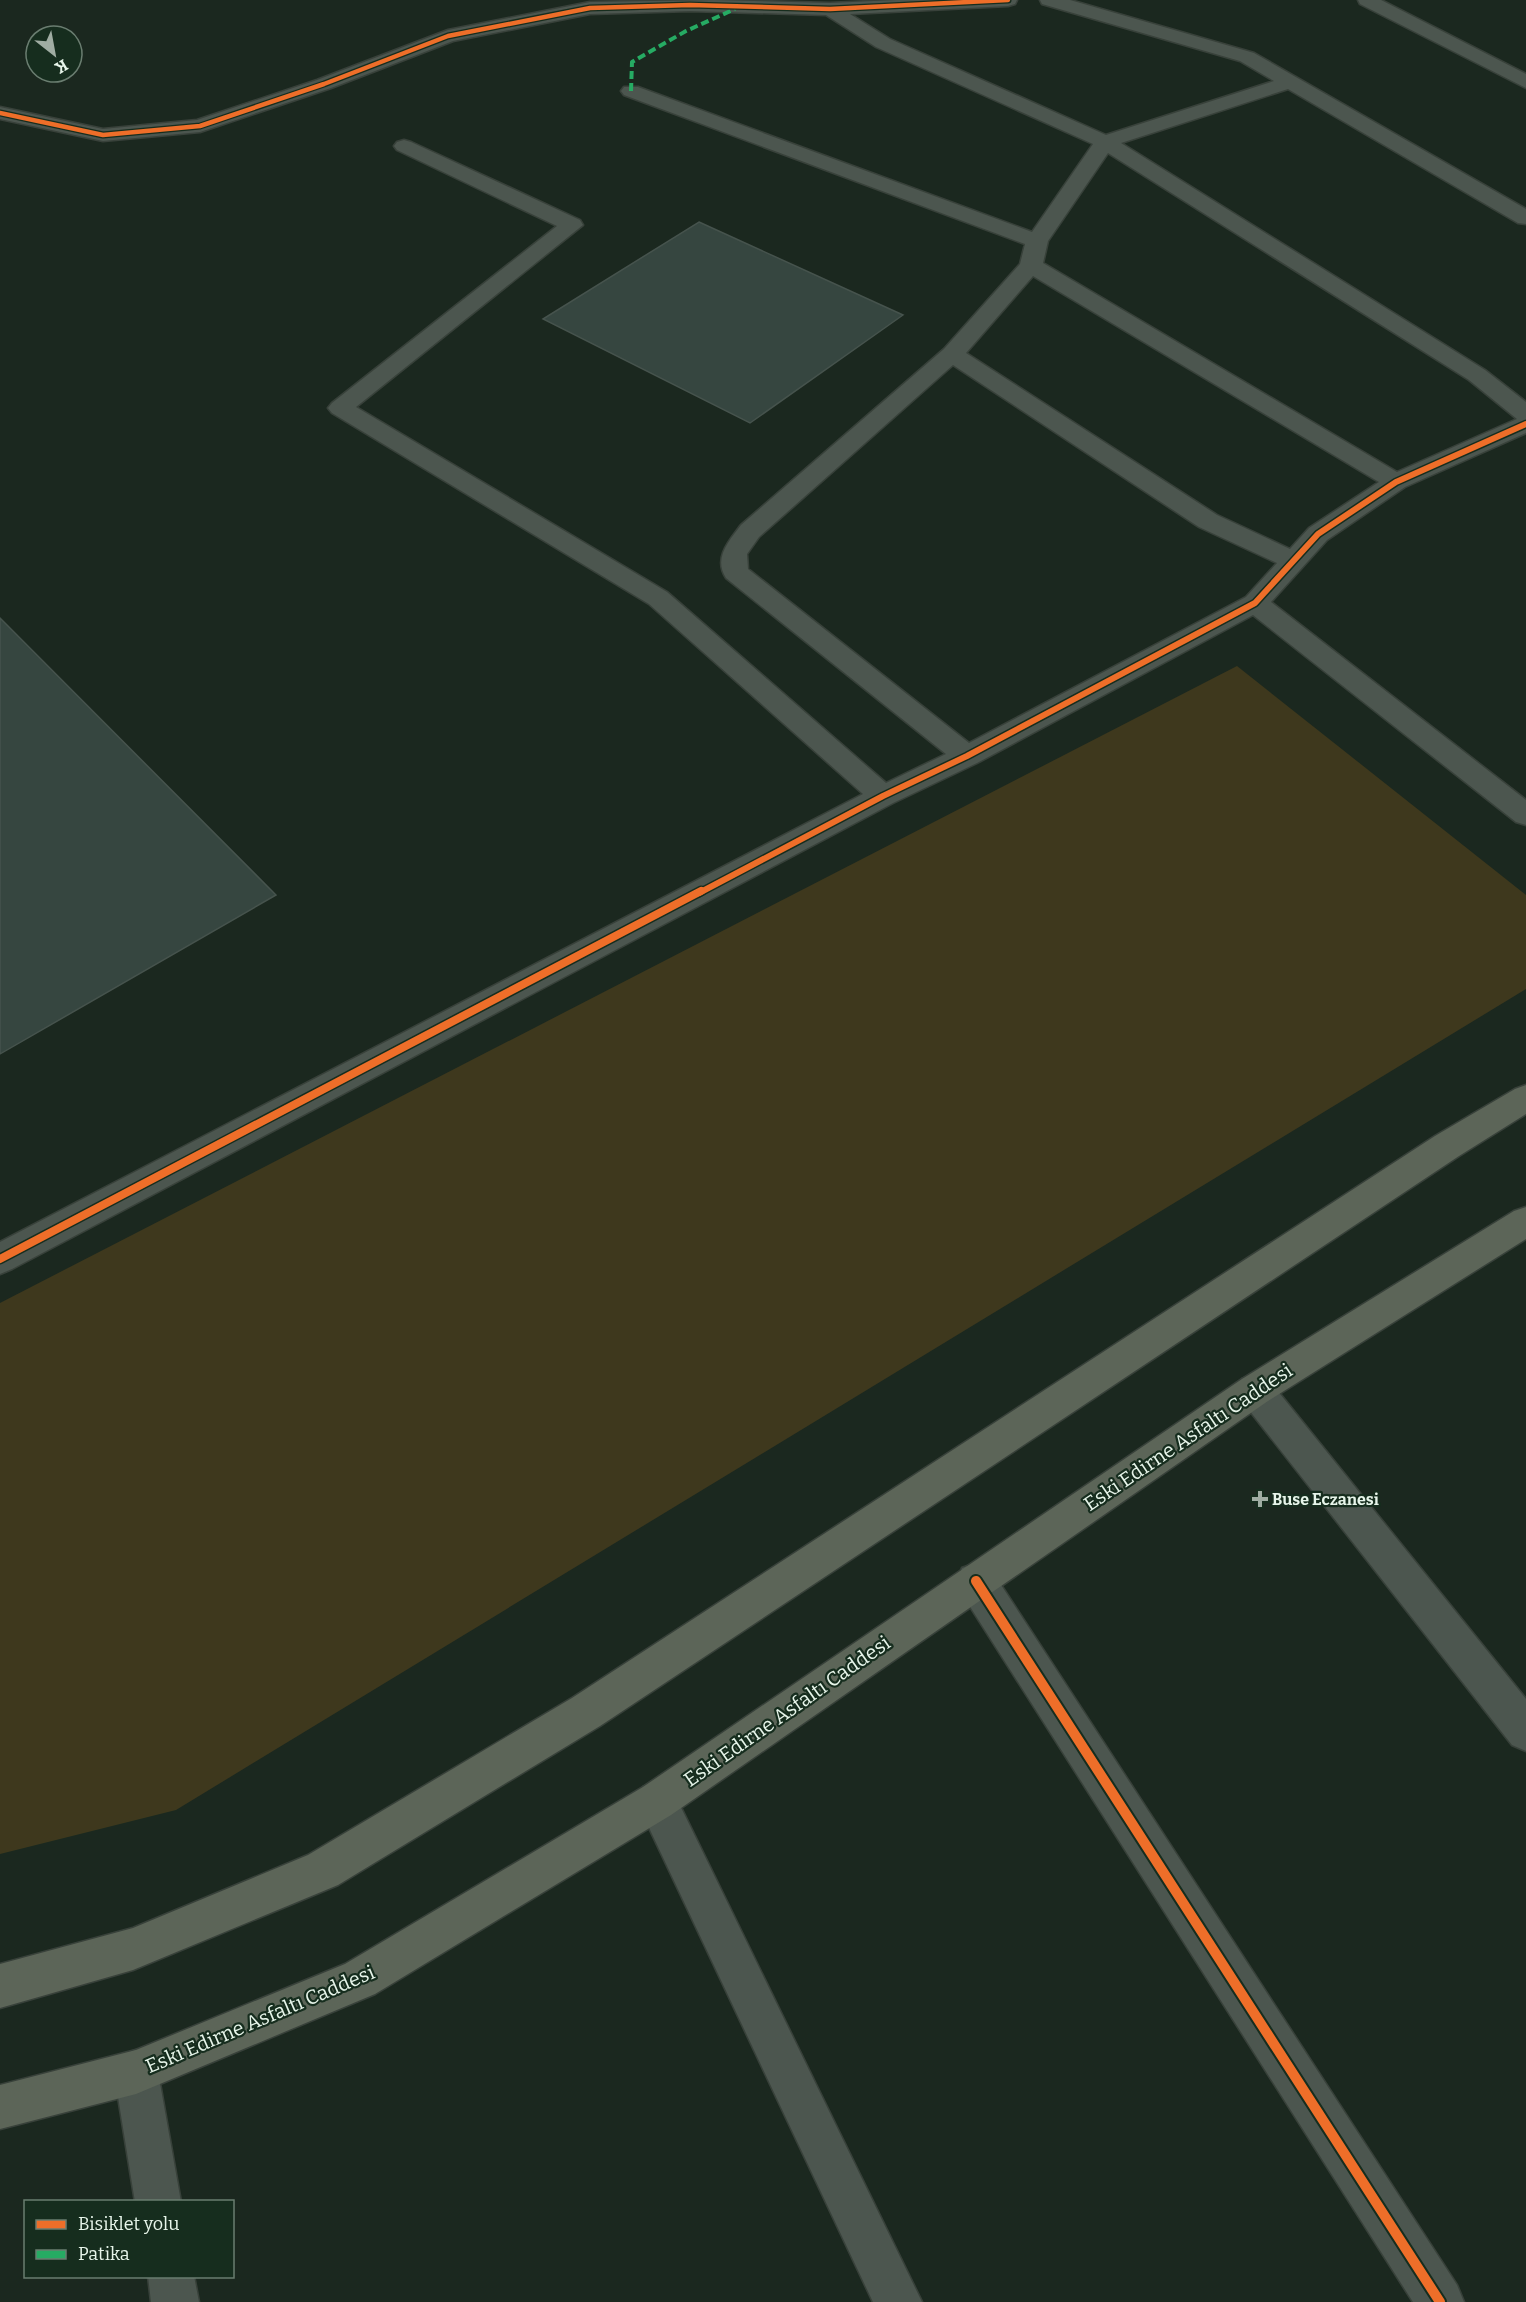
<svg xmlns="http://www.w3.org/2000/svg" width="1526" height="2302" viewBox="0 0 1526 2302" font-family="Bitter,serif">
<rect width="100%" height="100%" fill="#1b281f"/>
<path fill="#3e381d" d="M1237 666 1526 895V989L176 1810 0 1854V1303Z"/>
<path fill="#364640" stroke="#46534d" stroke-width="1.5" d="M699 222 903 315 750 423 543 319Z
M0 618 276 895 0 1054Z"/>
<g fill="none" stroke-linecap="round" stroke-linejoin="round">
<g stroke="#38413a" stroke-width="3">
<path id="minor" d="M714 0 830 3 896 0H1017L1015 4 1008 6 850 14 890 39 1106 135 1274 81 1240 61 1042 4 1040 0H1070L1254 53 1526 209V224L1518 223 1288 89 1121 143 1485 370 1526 402V433L1405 487 1327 540 1271 602 1526 800V825L1516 822 1253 615 977 763 893 803 12 1269 0 1274V1242L863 794 649 604 332 413 328 408 332 403 557 226 397 150 394 146 397 142 404 140 411 142 580 220 583 225 356 407 667 592 886 783 946 754 726 578C713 558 729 541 741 525L944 349 1020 264 1025 244 624 95 621 91 624 87H638L1032 232 1093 144 876 47 826 15 690 11 590 14 453 41 331 88 200 132 103 141 0 119V107L103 129 197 120 317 80 448 30 590 2ZM1108 153 1469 380 1517 419 1397 472 1043 263 1048 241ZM1033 276 1379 482 1309 528 1290 549 1217 515 966 353ZM953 365 1199 527 1277 563 1246 597 969 743 748 569 747 554 759 537Z
M1358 0H1381L1526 74V88L1360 4Z
M1255 1374 1268 1379 1526 1699V1751L1512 1745 1242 1401 1237 1390 1242 1379Z
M976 1563 990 1568 1457 2285 1464 2302H1413L962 1594 957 1581 962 1568Z
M657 1781 671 1787 922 2302H873L643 1815 637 1801 643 1787Z
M136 2050 152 2056 158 2072 181 2202H135L114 2072 120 2056Z
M148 2276H194L199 2302H151Z"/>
</g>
<g stroke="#38413a" stroke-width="3">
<path id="major" d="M1526 1085V1114L1459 1156 600 1726 338 1885 133 1970 0 2008V1964L133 1928 308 1855 572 1698 1435 1136 1515 1089Z
M1526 1207V1239L1268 1401 671 1815 375 1994 136 2094 0 2129V2085L136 2050 345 1964 643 1787 1242 1379 1514 1211Z"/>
</g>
<use href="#minor" fill="#4c564f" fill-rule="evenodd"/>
<use href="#major" fill="#5c6558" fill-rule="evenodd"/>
<path stroke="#26ab63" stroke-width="4" stroke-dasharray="8 4" stroke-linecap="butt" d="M631 91 632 62 686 31 735 9"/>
<g stroke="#162d1e" stroke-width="7">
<path id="cycleway-far3" d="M0 113 103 135 200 126 324 84 448 36 590 8 690 5 830 9 1008 0"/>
</g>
<g stroke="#162d1e" stroke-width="9">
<path id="cycleway-far2" d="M699 893 883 796 967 756 1255 603 1318 534 1396 482 1526 424"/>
</g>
<g stroke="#162d1e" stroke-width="11">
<path id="cycleway-far1" d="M0 1259 701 891"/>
</g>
<g stroke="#162d1e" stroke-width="14">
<path id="cycleway" d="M976 1581 1440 2302"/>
</g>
<use href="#cycleway-far3" stroke="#ee6e29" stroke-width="4.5"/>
<use href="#cycleway-far2" stroke="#ee6e29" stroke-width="6"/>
<use href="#cycleway-far1" stroke="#ee6e29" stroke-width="8"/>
<use href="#cycleway" stroke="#ee6e29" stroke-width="10"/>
</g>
<path fill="#a0ada3" stroke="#162d1e" stroke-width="2" d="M1257 1490h6v6h6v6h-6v6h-6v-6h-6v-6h6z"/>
<g text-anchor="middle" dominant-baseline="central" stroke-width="4.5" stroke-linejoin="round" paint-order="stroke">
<g font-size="16" font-weight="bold" fill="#e7f5ea" stroke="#162d1e" text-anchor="start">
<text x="1272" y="1499">Buse Eczanesi</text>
</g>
<g font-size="20" fill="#e7f5ea" stroke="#162d1e">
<text transform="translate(1188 1437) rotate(-34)">Eski Edirne Asfaltı Caddesi</text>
<text transform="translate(787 1711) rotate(-35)">Eski Edirne Asfaltı Caddesi</text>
<text transform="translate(260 2019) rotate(-23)">Eski Edirne Asfaltı Caddesi</text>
</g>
</g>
<rect x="24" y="2200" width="210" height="78" fill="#162d1e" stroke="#6a7d70" stroke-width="1.5"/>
<rect x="36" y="2220" width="30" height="9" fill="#ee6e29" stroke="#6a7d70" stroke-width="1.5"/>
<text x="78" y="2230" font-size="18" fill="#e7f5ea">Bisiklet yolu</text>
<rect x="36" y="2250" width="30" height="9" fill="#26ab63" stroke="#6a7d70" stroke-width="1.5"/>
<text x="78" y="2260" font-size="18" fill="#e7f5ea">Patika</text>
<g transform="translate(54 54) rotate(149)"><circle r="28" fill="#162d1e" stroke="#6a7d70" stroke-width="1.5"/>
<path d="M0-4.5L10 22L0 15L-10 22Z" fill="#a0ada3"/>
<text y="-9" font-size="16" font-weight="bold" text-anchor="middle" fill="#e7f5ea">K</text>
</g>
</svg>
